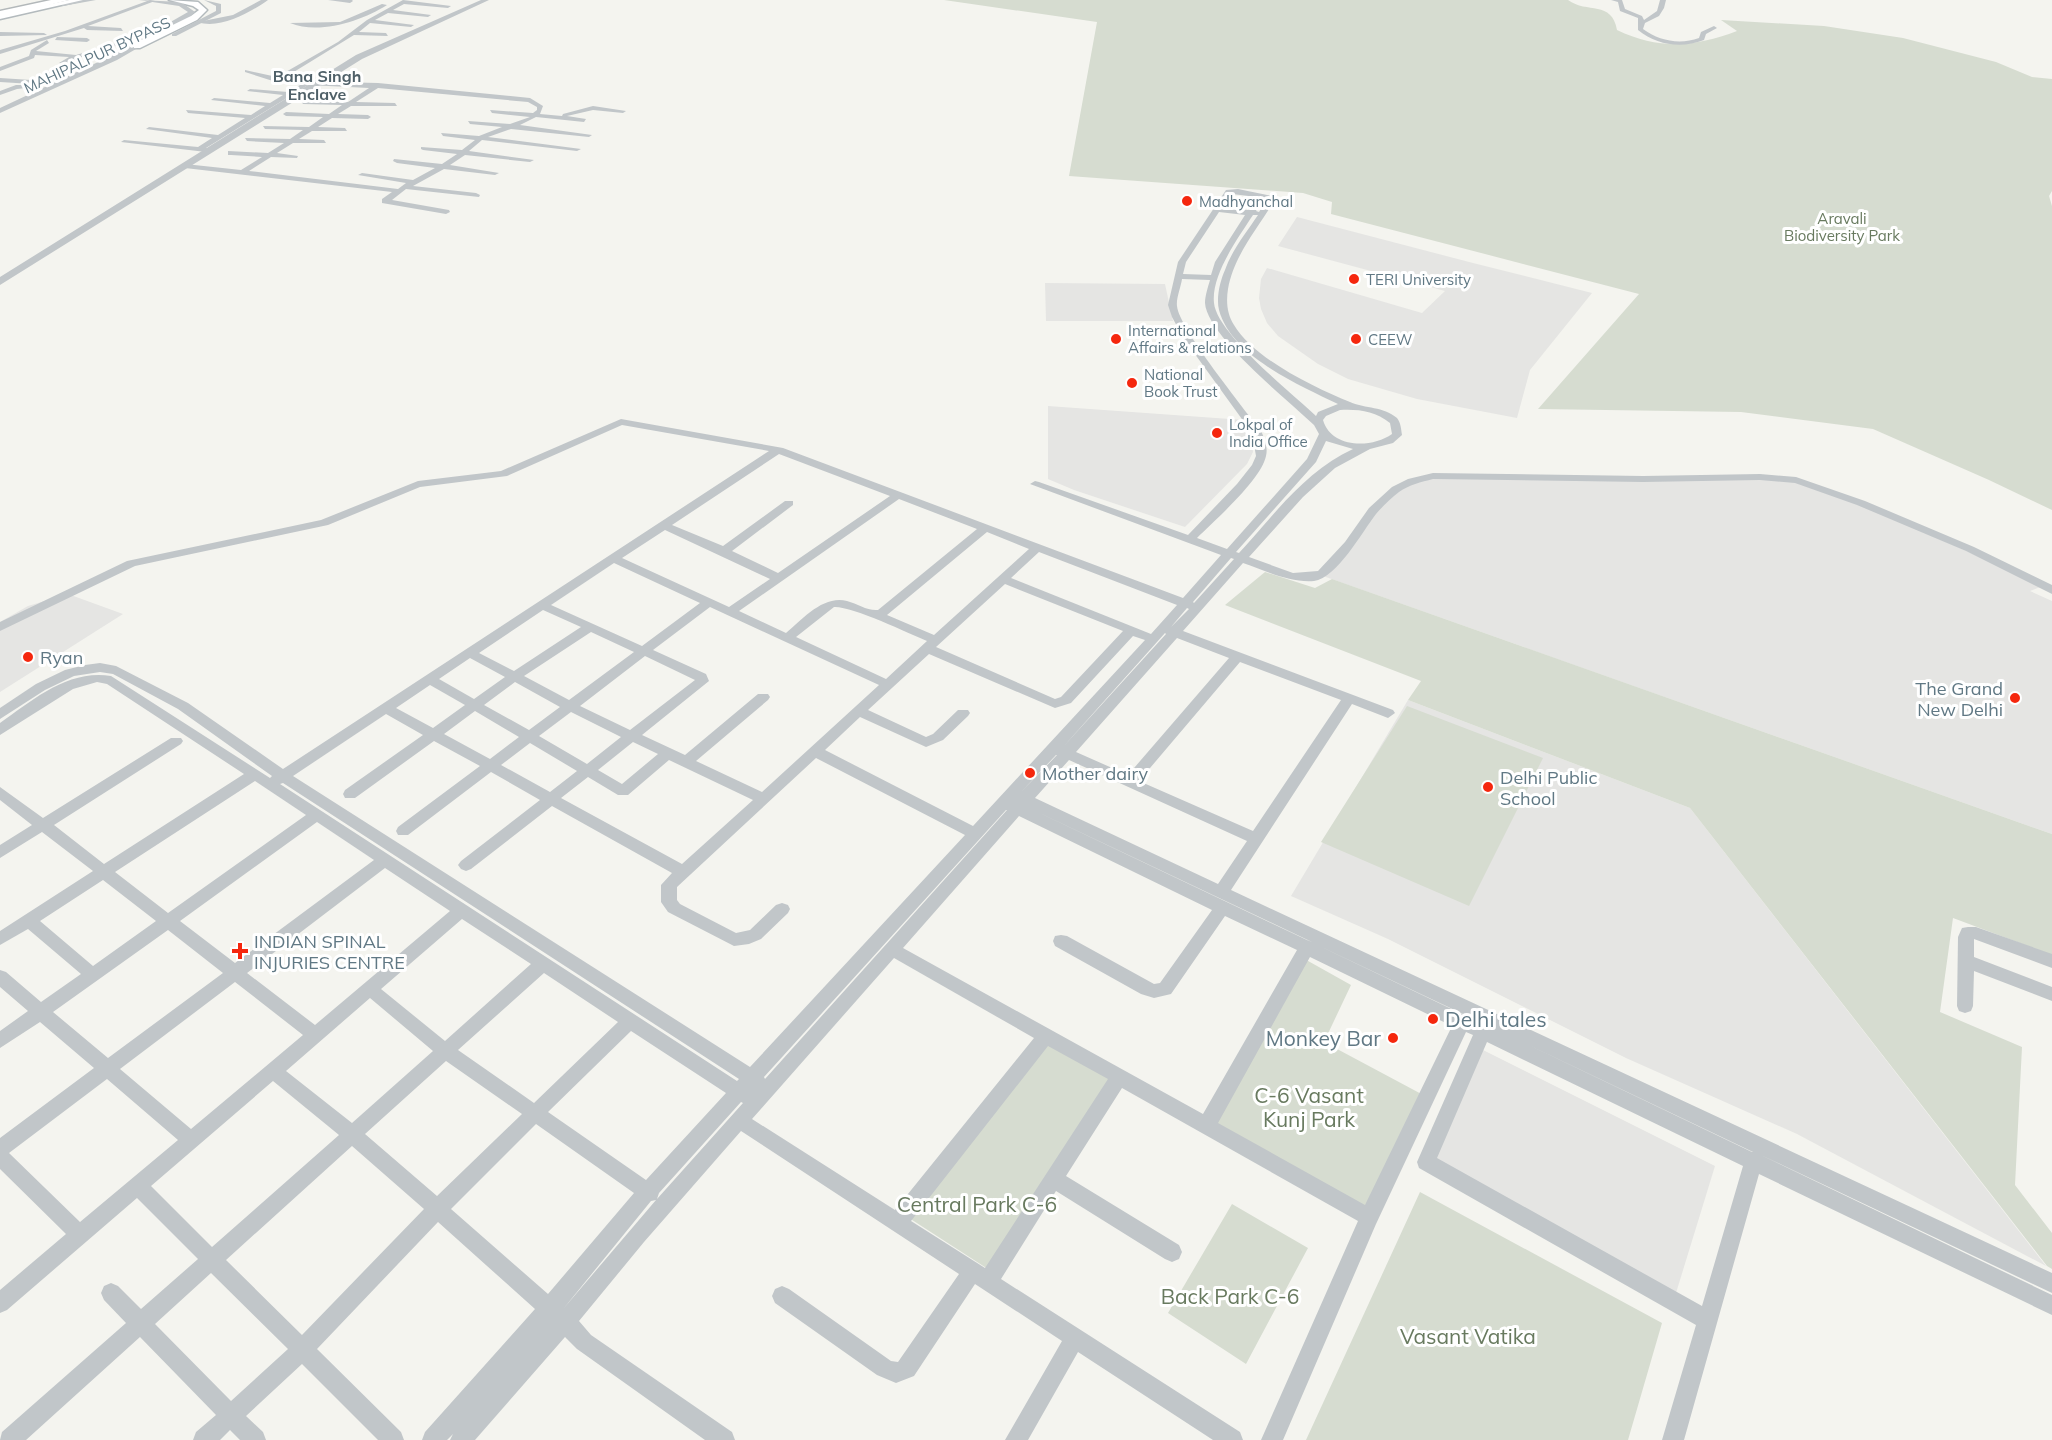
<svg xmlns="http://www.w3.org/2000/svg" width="2052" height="1440" viewBox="0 0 2052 1440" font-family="Mulish,sans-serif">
<rect width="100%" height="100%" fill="#f4f4ef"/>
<path fill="#e5e5e3" d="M1297 217 1473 263 1592 293 1530 370 1517 418 1417 399 1348 379 1318 364 1278 336 1267 323 1261 309 1259 298 1261 279 1267 268 1422 313 1445 291 1278 246Z
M1045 283 1165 284 1173 321H1046Z
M1048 406 1244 420 1251 440 1253 452 1247 464 1185 527 1074 490 1048 479Z
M1433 476 1778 477 1861 503 2043 586 2030 591 2052 601V834L1323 576 1396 489Z
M68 594 123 614 0 692V622L28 606Z
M1408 700 1690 808 2046 1266 1797 1134 1626 1058 1388 939 1291 896Z
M1481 1049 1715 1166 1676 1293 1428 1158Z"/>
<path fill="#d6dcd0" d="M944 0H1568C1587 14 1612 0 1617 30 1659 50 1695 47 1737 31L1721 20 1824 26 1903 38 1996 62 2032 77 2052 79V191L2049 196 2052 206V510L1989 480 1873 429 1741 412 1538 409 1639 294 1331 214 1332 202 1303 193 1069 176 1097 22Z
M1265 572 1315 588 1332 579 2052 834V955L1953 918 1940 1012 2022 1047 2015 1185 2052 1233V1269L2047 1266 1690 808 1408 700 1421 681 1225 605Z
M1407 706 1543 758 1469 906 1321 842Z
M1301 957 1351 985 1324 1042 1427 1097 1372 1211 1206 1126Z
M1045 1036 1119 1077 991 1271 906 1216Z
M1420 1192 1662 1323 1628 1440H1306Z
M1232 1204 1308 1248 1246 1364 1168 1313Z"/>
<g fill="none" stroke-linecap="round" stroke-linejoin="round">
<g stroke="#b3babd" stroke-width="3">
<path id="secondary" d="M69 0H83L0 19V15Z
M169 0 198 2 207 10 197 20 140 48H134V44L191 16 199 10 193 6Z"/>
</g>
<g stroke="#b3b8ba" stroke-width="3">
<path id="motorway" d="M51 0H69L0 17V11Z"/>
</g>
<path fill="#c1c6c9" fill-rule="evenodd" d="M150 0 155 1 88 26 121 28 123 31 87 30 84 28 0 54V50L65 31Z
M261 0H268C251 12 219 30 198 22L233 15Z
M328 0H352L353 1 350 3Z
M403 0 451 6 448 8 404 4 393 10 431 15 428 17 388 13 375 20 414 25 411 27 370 23 359 32 386 33 388 36 354 35 284 78 295 81 378 83 530 98 543 106 540 114 562 116 563 114 593 106 626 111 623 113 593 110 567 116 586 119 584 122 536 117 520 125 592 135 589 137 511 129 488 137 581 149 577 151 482 140 469 151 534 160 530 162 465 155 450 165 499 173 495 175 444 169 413 186 476 193 480 195 479 197 406 189 392 200 449 210 450 212 446 214 382 203V199L392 192 185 168 181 166 185 164 241 170 262 157 231 155H228V151L268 153 284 143 247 141 245 138 290 139 303 130 265 129 263 126 309 127 323 117 286 116 283 114 286 112 329 114 342 105 303 104 301 101 348 102 369 88 308 85 206 148 210 150 206 152 121 142 124 140 198 147 212 138 146 129 149 127 218 135 245 118 188 113 186 110 251 115 265 106 211 100 214 98 270 103 283 95 247 91 250 89 288 92 300 85 276 82 245 72V70L277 77 338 42 367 20ZM378 88 528 102 537 107V110L533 113 490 110 492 113 530 117 510 124 468 121 470 124 502 127 479 136 441 133 443 136 475 140 462 150 421 147V149L423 150 457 154 442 164 394 159 393 161 397 163 435 168 413 180 362 173 358 175 406 183 398 189 249 171 271 157 297 158 298 156 277 153 293 143H326L324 140 299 139 312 131H347L345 128 318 127 332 118 368 119 371 117 368 115 338 114 351 106H397L395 103 356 102Z
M1611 0H1622L1625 9 1642 16 1644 20 1657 11 1660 0H1666L1664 8 1659 16 1645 23 1643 29C1659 41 1680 45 1699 38L1701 32 1714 26 1717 28 1706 34 1704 40C1681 49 1657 45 1638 30V18L1620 11 1618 2Z
M382 4 387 5C362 21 319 35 290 23L340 22Z
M0 32 44 33 47 35 0 36Z
M57 37 87 38 90 40 87 42 55 40Z
M47 40 49 43 36 51 76 55 116 43 119 45 70 61 78 64 32 84 0 82V78L31 80 67 65 59 63 69 57 35 55 34 58 0 71V67L29 56 31 50Z
M24 85 26 88 17 89 0 95V91L16 85Z
M1238 189 1272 196 1274 201C1257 230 1234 255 1228 289 1226 302 1227 314 1234 325 1253 358 1315 388 1350 402 1366 409 1383 406 1397 418 1401 423 1401 429 1402 435L1393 443 1370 449 1335 468 1303 497 1249 557 1293 573 1318 571 1345 542 1369 508 1392 487 1408 479 1433 473 1643 476 1760 474 1796 477 1865 501 1974 547 2052 585V594L1966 551 1857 505 1795 483 1760 480 1643 482 1433 479C1421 482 1409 485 1399 492 1391 498 1382 507 1376 514 1362 532 1337 578 1314 581 1290 583 1266 571 1243 563L1183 631 1393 710 1395 713 1388 718 1352 704 1231 890 2052 1273V1293L1761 1155 2052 1295V1315L1759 1174 1684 1440H1662L1696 1325 1419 1168 1417 1162 1473 1035 1466 1032 1376 1224 1283 1440H1261L1358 1221 1122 1088 1066 1176 1179 1245 1182 1252 1179 1259 1172 1262 1165 1259 1056 1191 1001 1279 1240 1432 1243 1440H1213L1078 1352 1028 1440H1005L1062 1341 975 1284 914 1376 896 1383 877 1375 775 1303 772 1296 775 1289 782 1286 789 1289 891 1361 898 1362 959 1274 741 1131 644 1242 579 1321 591 1335 732 1432 735 1440H705L577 1349 565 1337 475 1440H450L453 1434 447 1440H422L425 1432 535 1309 438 1222 317 1349 401 1432 404 1440H378L302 1364 246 1416 263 1432 266 1440H240L230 1430 220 1440H193L196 1432 216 1415 140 1337 26 1440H0L2 1432 126 1323 104 1300 101 1293 104 1286 111 1283 118 1286 141 1309 198 1259 137 1198 7 1310 0 1313V1290L66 1234 0 1169V1138L94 1068 40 1022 0 1048V1031L28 1011 0 987V970L6 972 41 1002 81 974 28 929 0 945V931L93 871 42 832 0 858V845L32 825 0 800V787L43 818 171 738H181L183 741 181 744 54 825 104 864 244 774 107 684 97 682 73 689 0 735V723C33 700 68 669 111 676L270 778 272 776 178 709 113 674 100 672 74 676 45 690 0 719V708L36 684 65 670 85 665 100 663 116 666 188 703 283 769 769 451 622 425 507 476 420 487 328 525 135 566 0 631V622L127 561 321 520 418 481 501 471 621 419 783 448 1183 598 1221 555 1030 484 1035 481 1039 482 1188 535 1237 484 1252 465 1256 456 1252 433 1184 339 1172 317 1168 305 1178 262 1226 190ZM1232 194 1257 197 1248 210 1222 208ZM1263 199 1266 201 1259 212 1256 211ZM1219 212 1245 215 1215 262 1211 275 1183 274 1186 262ZM1253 215H1258C1246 233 1232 250 1225 270 1220 281 1216 298 1219 310 1231 356 1299 385 1338 404L1318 412 1316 416C1292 393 1217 334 1214 303 1211 275 1238 238 1253 215ZM1182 279 1210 280C1208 287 1205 296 1205 303 1207 336 1289 401 1314 425L1319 434 1307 459 1227 549 1197 538C1215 520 1261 480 1266 456 1268 448 1265 440 1262 433 1245 409 1179 329 1177 306 1176 298 1181 287 1182 279ZM1340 410C1358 409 1375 411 1390 423L1392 434C1371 449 1331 448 1323 420L1326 416ZM1326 441 1353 449C1306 470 1273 516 1239 553L1236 552 1316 462ZM779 454 890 496 778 573 732 551 793 505V501H785L723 546 672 525ZM899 499 977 529 878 610C867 611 858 604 847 601 823 595 803 619 786 633L739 611ZM665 530 770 579 729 607 622 558ZM987 532 1029 549 934 635 887 615ZM1039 552 1177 605 1151 634 1011 578ZM1231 558 1234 559 1194 603 1193 602ZM614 563 700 603 642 646 551 605ZM1005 584 1123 631 1061 697 1055 699 936 647ZM710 607 879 685 762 792 696 761 768 700 770 697 768 694H758L685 755 642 735 709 681 706 674 653 650ZM834 607C852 606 908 633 927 641L886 679 796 637ZM1187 608 1189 609 1171 627ZM543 610 581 627 514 671 479 653ZM591 632 634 652 569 700 524 676ZM1165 633 1166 634 1063 747 1157 642ZM1133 636 1145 640 973 826 825 750 860 717 926 747 943 740 968 716 970 713 968 710H958L933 734 926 737 868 710 929 654 1055 708 1071 703ZM1177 638 1229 658 1128 775 1076 752ZM645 656 695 680 630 730 580 706ZM470 658 505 677 474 699 439 679ZM1240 662 1341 700 1253 831 1139 781ZM515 682 560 707 529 730 484 705ZM430 685 465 705 433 728 396 708ZM475 711 519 737 490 759 444 734ZM571 712 621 737 587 764 539 736ZM386 714 423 735 345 790 343 794 345 798H355L434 741 480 766 398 827 396 831 398 835H408L491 772 540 800 461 861 458 865 461 869 466 871 471 869 552 806 672 873 661 885V902L668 912 734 946 749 944 761 939 788 913 790 909 788 905 782 903 776 905 750 930 736 933 680 904 677 900V887L816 758 965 835 750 1067 293 776ZM633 742 658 754 622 784 598 770ZM530 743 577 771 550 792 501 765ZM1056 755H1057L1021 792ZM669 760 753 800 682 864 561 798 588 777 618 795H628ZM1069 760 1247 841 1218 884 1035 798ZM255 781 306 815 168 913 115 872ZM283 783 739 1079 737 1081 280 784ZM1027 807 1312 942 1307 940ZM1006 810H1007L765 1079 764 1077ZM1019 816 1212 910 1160 983 1154 984 1067 936 1061 935 1055 936 1053 941 1055 946 1141 994 1154 998 1171 994 1225 916 1297 950 1203 1114 903 948ZM317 822 374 860 235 963 180 921ZM385 868 450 911 315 1025 247 973ZM103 880 156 921 93 966 40 921ZM462 919 531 964 445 1041 381 989ZM168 930 223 973 108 1058 53 1012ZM1313 943 1463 1014H1462ZM1310 957 1452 1026 1365 1205 1218 1123ZM894 958 1034 1038 895 1210 752 1119ZM544 973 618 1022 534 1103 458 1050ZM235 982 303 1035 191 1129 120 1069ZM370 998 433 1051 352 1123 286 1071ZM1489 1026 1753 1152H1752ZM631 1031 726 1093 646 1180 548 1112ZM1487 1042 1743 1166 1702 1306 1437 1158ZM1048 1046 1108 1079 985 1268 911 1221ZM446 1061 522 1114 437 1196 365 1134ZM107 1079 178 1140 80 1222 9 1153ZM273 1081 339 1135 212 1247 151 1186ZM741 1102 743 1103 657 1199 659 1193ZM536 1124 634 1193 548 1294 451 1209ZM352 1146 424 1209 302 1335 226 1260ZM656 1200 564 1308 651 1201ZM211 1273 288 1349 231 1401 155 1324Z
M1968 927H1976L2052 954V968L1974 939V957L2052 987V1001L1974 971 1973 1006 1971 1011 1965 1013 1959 1011 1957 1006 1958 937 1962 928Z"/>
<path fill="#c1c6c9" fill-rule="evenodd" d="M78 0H96L63 6 60 4Z
M139 0 181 2 195 12 186 20 117 60 0 113V108L111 56 188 12 179 6Z
M204 0 221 4V13L176 36H172V34L216 11V6Z
M481 0H489L362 59 0 285V277L356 55Z"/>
<use href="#secondary" fill="#fff" fill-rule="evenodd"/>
<use href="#motorway" fill="#fff" fill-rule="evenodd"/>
</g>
<g fill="#f5270e" stroke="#fff" stroke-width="2">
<circle cx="1187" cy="201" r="6"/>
<circle cx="1354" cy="279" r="6"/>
<circle cx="1116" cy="339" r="6"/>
<circle cx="1356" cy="339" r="6"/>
<circle cx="1132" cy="383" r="6"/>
<circle cx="1217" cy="433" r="6"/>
<circle cx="28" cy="657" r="6"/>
<circle cx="2015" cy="698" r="6"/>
<circle cx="1030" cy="773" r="6"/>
<circle cx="1488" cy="787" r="6"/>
<path d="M237 942h6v6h6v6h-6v6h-6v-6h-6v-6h6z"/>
<circle cx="1433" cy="1019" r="6"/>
<circle cx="1393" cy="1038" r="6"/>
</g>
<g text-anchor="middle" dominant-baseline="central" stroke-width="6" stroke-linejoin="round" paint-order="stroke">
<g font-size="15" fill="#607884" stroke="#fff">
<text transform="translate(97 55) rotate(-25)">MAHIPALPUR BYPASS</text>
</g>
<g font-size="15" fill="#607884" stroke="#fff" text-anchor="start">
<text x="1199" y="201">Madhyanchal</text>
<text x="1366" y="279">TERI University</text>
<text x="1128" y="330">International<tspan x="1128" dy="17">Affairs &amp; relations</tspan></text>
<text x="1368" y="339">CEEW</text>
<text x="1144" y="374">National<tspan x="1144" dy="17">Book Trust</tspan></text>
<text x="1229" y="424">Lokpal of<tspan x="1229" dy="17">India Office</tspan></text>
</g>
<g font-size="15" fill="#687a5f" stroke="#fff">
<text x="1842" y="218">Aravali<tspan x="1842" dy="17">Biodiversity Park</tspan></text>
</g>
<g font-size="16" font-weight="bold" fill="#4f6068" stroke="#fff">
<text x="317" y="76">Bana Singh<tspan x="317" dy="18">Enclave</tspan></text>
</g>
<g font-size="18" fill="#607884" stroke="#fff" text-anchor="start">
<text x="40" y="657">Ryan</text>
<text x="2003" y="688" text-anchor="end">The Grand<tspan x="2003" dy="21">New Delhi</tspan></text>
<text x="1042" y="773">Mother dairy</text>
<text x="1500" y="777">Delhi Public<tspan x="1500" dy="21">School</tspan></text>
<text x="254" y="941">INDIAN SPINAL<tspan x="254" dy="21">INJURIES CENTRE</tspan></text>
</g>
<g font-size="21" fill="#607884" stroke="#fff" text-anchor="start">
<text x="1445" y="1019">Delhi tales</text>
<text x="1381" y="1038" text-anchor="end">Monkey Bar</text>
</g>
<g font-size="21" fill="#687a5f" stroke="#fff">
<text x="1309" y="1095">C-6 Vasant<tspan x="1309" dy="24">Kunj Park</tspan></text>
<text x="977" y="1204">Central Park C-6</text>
<text x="1230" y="1296">Back Park C-6</text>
<text x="1468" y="1336">Vasant Vatika</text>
</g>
</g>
</svg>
